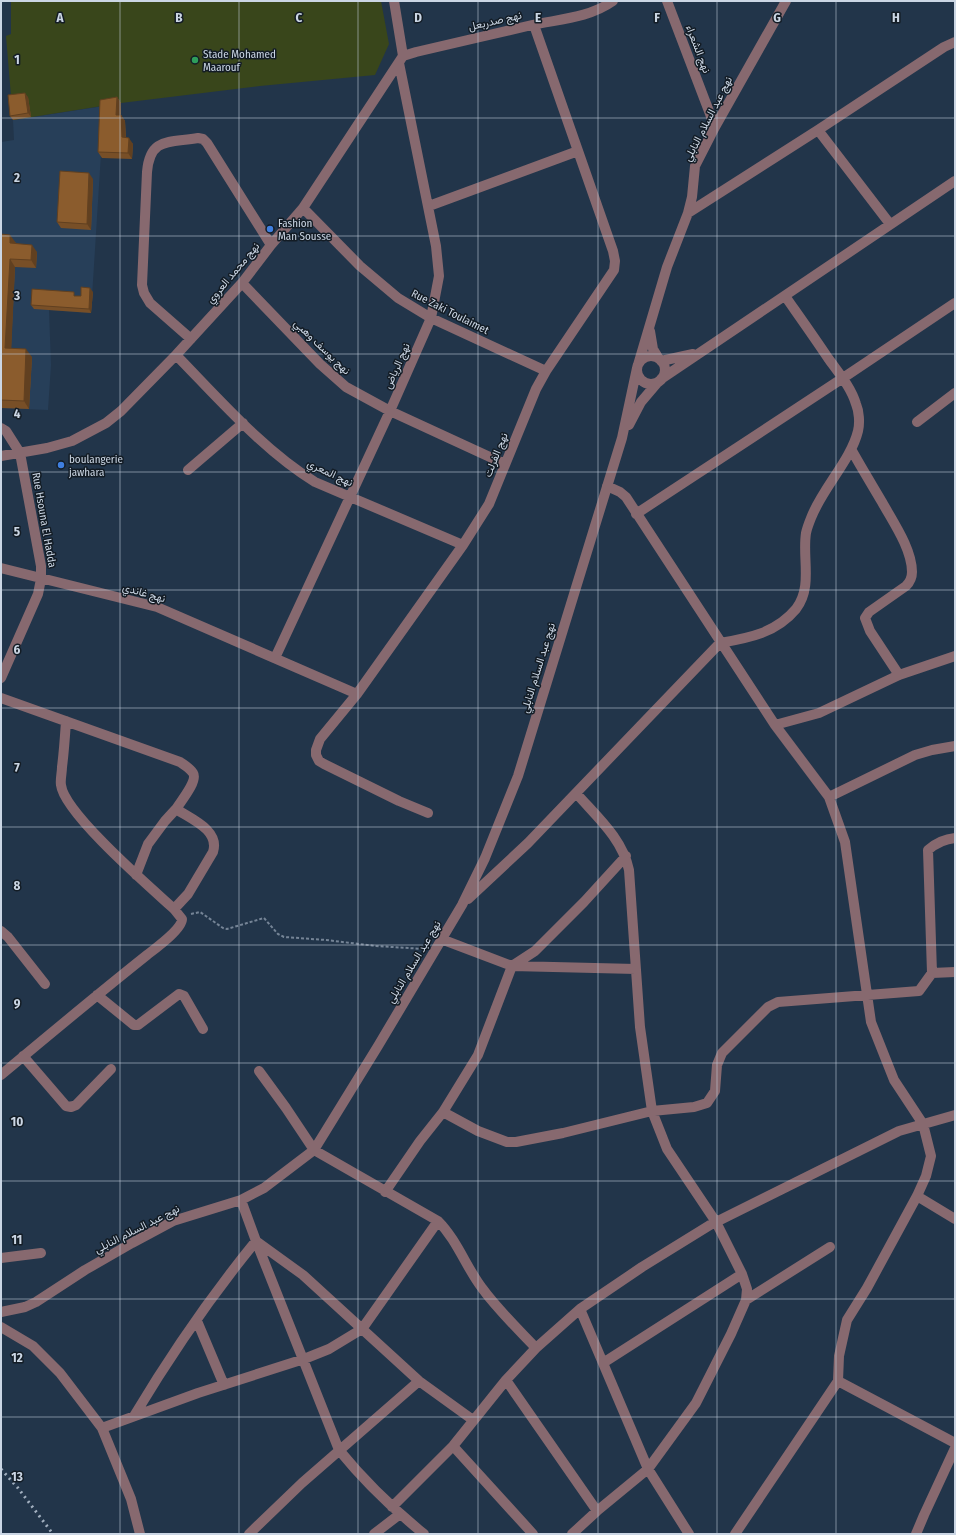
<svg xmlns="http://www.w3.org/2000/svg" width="956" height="1535" viewBox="0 0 956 1535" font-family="'Fira Sans Condensed',Vazirmatn,sans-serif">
<rect width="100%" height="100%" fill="#22354a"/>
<path fill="#273f59" d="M104 106 91 313 49 310 51 365 48 410 1 408V142L14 140 13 120Z"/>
<path fill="#39461b" d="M11 1H381L389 44 375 75 260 86 121 103 13 120 6 36 11 34Z"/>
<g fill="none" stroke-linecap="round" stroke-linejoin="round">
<path stroke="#758496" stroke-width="2" stroke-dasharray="3 2" stroke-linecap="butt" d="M191 914 200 912 223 928 227 929 264 918 278 934 284 937 326 940 376 946 424 949"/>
<path stroke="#87696f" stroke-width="10" d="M667 1 715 127
M403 56 416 52C455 43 493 34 532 25 560 19 589 18 613 1
M818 130 890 224
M429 206 578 151
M303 208 360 266 398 298 431 318 546 371
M688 213 818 130 944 47 955 42
M242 283 320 364 346 387 390 411 505 464
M650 331 653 349 659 359
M191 339 150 303 144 293 142 285 147 172C150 137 169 143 198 138L203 139 207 143 271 245
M176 355C218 398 264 451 315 482L463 545
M637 370a14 14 0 1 1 28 0a14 14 0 1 1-28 0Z
M661 361 693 354
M638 365 667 267 688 213 692 197 695 166 715 127 786 1
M661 379 955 181
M917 422 955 393
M629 425 641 402 658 382
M1 428 6 431 20 453 41 566V579L38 594 1 678
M851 449C861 467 872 485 882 502 893 522 912 549 912 572 912 578 910 582 906 586L869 612 865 618 870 631 899 675
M1 456 47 448 72 441 106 423 121 411 176 355 242 283 271 245 303 208 403 56 394 1
M188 470 243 423
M607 486 620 492 626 497 775 725 829 797 845 842 871 1022 894 1080 923 1124 931 1156 926 1176 917 1196 867 1288 847 1320 839 1356 838 1381 735 1534
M636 514 843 378 955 303
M1 568 157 607 357 694
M275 658 390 411 431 318 439 276 436 246 399 63
M1 698 180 762C184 765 190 768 193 773 198 781 181 801 176 809 191 819 220 830 213 852L188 894 174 909 182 919C182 929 156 948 147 955 98 994 50 1034 1 1075
M66 721C65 736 64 752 62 767 62 773 60 780 61 785 64 813 151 888 174 909
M775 725 819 713 899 675 955 656
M829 797 915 755 932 750 955 746
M428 813 399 801 324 764 319 761 316 755V750L320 739 357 694 463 545 489 504 536 389 546 371 614 270 615 261 613 251 534 25
M136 875 148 844 165 821 176 809
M468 899 528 843 720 643C749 638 776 633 796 609 813 587 802 558 806 533 807 528 809 523 811 518 822 489 851 460 858 431 860 423 859 411 856 404 851 387 838 372 828 358 814 337 799 316 785 296
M1 931 8 937 45 984
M441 939 512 966 636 969
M932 973 955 972
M97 995 134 1025H138L179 994 184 996 203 1029
M23 1056 66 1106 71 1107 76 1105 111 1069
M259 1071 286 1108 314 1150 438 1221C457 1240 466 1267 482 1288 498 1310 518 1329 536 1348
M443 1112 478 1131 507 1142H516L563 1133 652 1111 694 1107 707 1103 715 1091 717 1065 722 1053 768 1007 778 1002 919 991 932 973 928 850C936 843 944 839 955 838
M385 1192 420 1141 443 1112 478 1055 512 966 535 951 584 902 626 856
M917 1196 955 1219
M241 1200 256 1241 339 1450C365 1482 392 1508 424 1534
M1 1258 41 1253
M746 1300 830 1247
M580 1309 648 1469 689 1534
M1 1312 25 1307 36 1302 85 1270 132 1243 173 1221 241 1200 264 1188 314 1150 378 1046 462 905 485 858 518 776 622 438 637 368
M197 1321 224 1385
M1 1327 33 1346 60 1373 102 1428 131 1499 140 1534
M603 1363 742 1274
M506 1380 597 1511
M838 1381 955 1443
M134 1416C170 1356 211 1296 256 1241L303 1275 419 1381 473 1420
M102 1428 198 1393 304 1359 329 1349 362 1329 438 1221
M453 1446 533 1534
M392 1507 453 1446 506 1380 536 1348 580 1309 642 1267 710 1225 899 1131 955 1115
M249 1534 302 1483 419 1381
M374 1534 400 1514
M572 1534 597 1511 648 1469 696 1403 731 1334 746 1300 747 1289 742 1274 716 1222 667 1149 652 1111 640 1027 629 870C622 838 597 817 576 793
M916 1534 924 1515 955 1448"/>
<path stroke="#a2afbf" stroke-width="3" stroke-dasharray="2 4" stroke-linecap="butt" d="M1 1469 18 1488 53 1534"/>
</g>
<path fill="#784f27" d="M28 97 31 117 13 120 10 116Z
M117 97 121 103V115L125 121 126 138 133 144 132 159 102 158 98 152Z
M93 179 91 230 61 228 57 222Z
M1 234 16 243 37 252 36 268 15 267 11 348 32 357 29 409 1 408Z
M93 292 91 313 34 309 31 305 77 296H81Z"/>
<path fill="#614020" d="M25 93 28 97 31 117 28 113Z
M117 97 121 103 120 120 116 115Z
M121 115 125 121 126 143 122 137Z
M129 138 133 144 132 159 128 153Z
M89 173 93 179 91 230 87 224Z
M10 235 16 243H10Z
M32 245 37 252 36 268 31 260Z
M10 259 15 267 11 356 5 348Z
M90 288 93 292 91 313 89 309Z
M26 349 32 357 29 409 24 401Z"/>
<path fill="#8b5c2d" stroke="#614020" d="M25 93 28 113 10 116 8 95Z
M117 97 116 115H121L122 137 129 138 128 153 98 152 100 100Z
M60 171 89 173 87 224 57 222Z
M1 234 10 235V243L32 245 31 260 10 259 5 348 26 349 24 401 1 400Z
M81 287 90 288 89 309 31 305 32 289 74 292V296H81Z"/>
<path fill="none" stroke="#cbd6e4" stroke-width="1" stroke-opacity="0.55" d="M120 1V1534M239 1V1534M358 1V1534M478 1V1534M598 1V1534M717 1V1534M836 1V1534M1 118H955M1 236H955M1 354H955M1 472H955M1 590H955M1 708H955M1 827H955M1 945H955M1 1063H955M1 1181H955M1 1299H955M1 1417H955"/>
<circle fill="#2e9e5b" stroke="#131c25" stroke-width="1.5" cx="195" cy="60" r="4"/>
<g fill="#3f7fe0" stroke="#131c25" stroke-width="1.5">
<circle cx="270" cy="229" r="4"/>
<circle cx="61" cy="465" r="4"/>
</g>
<g text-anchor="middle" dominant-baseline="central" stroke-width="3" stroke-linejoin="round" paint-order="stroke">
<g font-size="11" fill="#cbd6e4" stroke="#131c25">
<text transform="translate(495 21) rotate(-13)">نهج صدربعل</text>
<text transform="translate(698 49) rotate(69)">نهج الشعراء</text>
<text transform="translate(708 119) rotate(-63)">نهج عبد السلام النابلي</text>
<text transform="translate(233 273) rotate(-50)">نهج محمد العروي</text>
<text transform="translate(450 312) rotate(27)">Rue Zaki Toulaimet</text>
<text transform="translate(322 347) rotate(44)">نهج يوسف وهبي</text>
<text transform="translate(397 366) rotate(-66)">نهج الرياض</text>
<text transform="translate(496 455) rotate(-68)">نهج الفرلت</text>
<text transform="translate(330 473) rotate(25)">نهج المعري</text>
<text transform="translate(44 520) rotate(80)">Rue Hsouna El Hadda</text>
<text transform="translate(144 593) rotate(16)">نهج غاندي</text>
<text transform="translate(538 668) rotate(-73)">نهج عبد السلام النابلي</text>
<text transform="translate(414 962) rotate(-59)">نهج عبد السلام النابلي</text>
<text transform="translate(137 1229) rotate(-27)">نهج عبد السلام النابلي</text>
</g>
<g font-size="11" fill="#cbd6e4" stroke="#131c25" text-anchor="start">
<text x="203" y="54">Stade Mohamed<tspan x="203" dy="13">Maarouf</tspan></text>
<text x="278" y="223">Fashion<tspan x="278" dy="13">Man Sousse</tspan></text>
<text x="69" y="459">boulangerie<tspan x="69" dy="13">jawhara</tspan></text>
</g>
</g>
<g font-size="13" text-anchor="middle" font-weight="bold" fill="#cbd6e4" stroke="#131c25" stroke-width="3" stroke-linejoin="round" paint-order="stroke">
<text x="60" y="22">A</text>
<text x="179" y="22">B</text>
<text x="299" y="22">C</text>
<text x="418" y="22">D</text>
<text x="538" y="22">E</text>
<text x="657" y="22">F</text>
<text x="777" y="22">G</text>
<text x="896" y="22">H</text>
<text x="17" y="64">1</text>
<text x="17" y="182">2</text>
<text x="17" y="300">3</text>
<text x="17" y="418">4</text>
<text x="17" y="536">5</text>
<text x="17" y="654">6</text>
<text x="17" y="772">7</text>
<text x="17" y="890">8</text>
<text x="17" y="1008">9</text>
<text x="17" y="1126">10</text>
<text x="17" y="1244">11</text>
<text x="17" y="1362">12</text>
<text x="17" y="1481">13</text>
</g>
<rect width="956" height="1535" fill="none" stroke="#cbd6e4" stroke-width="4"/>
</svg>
